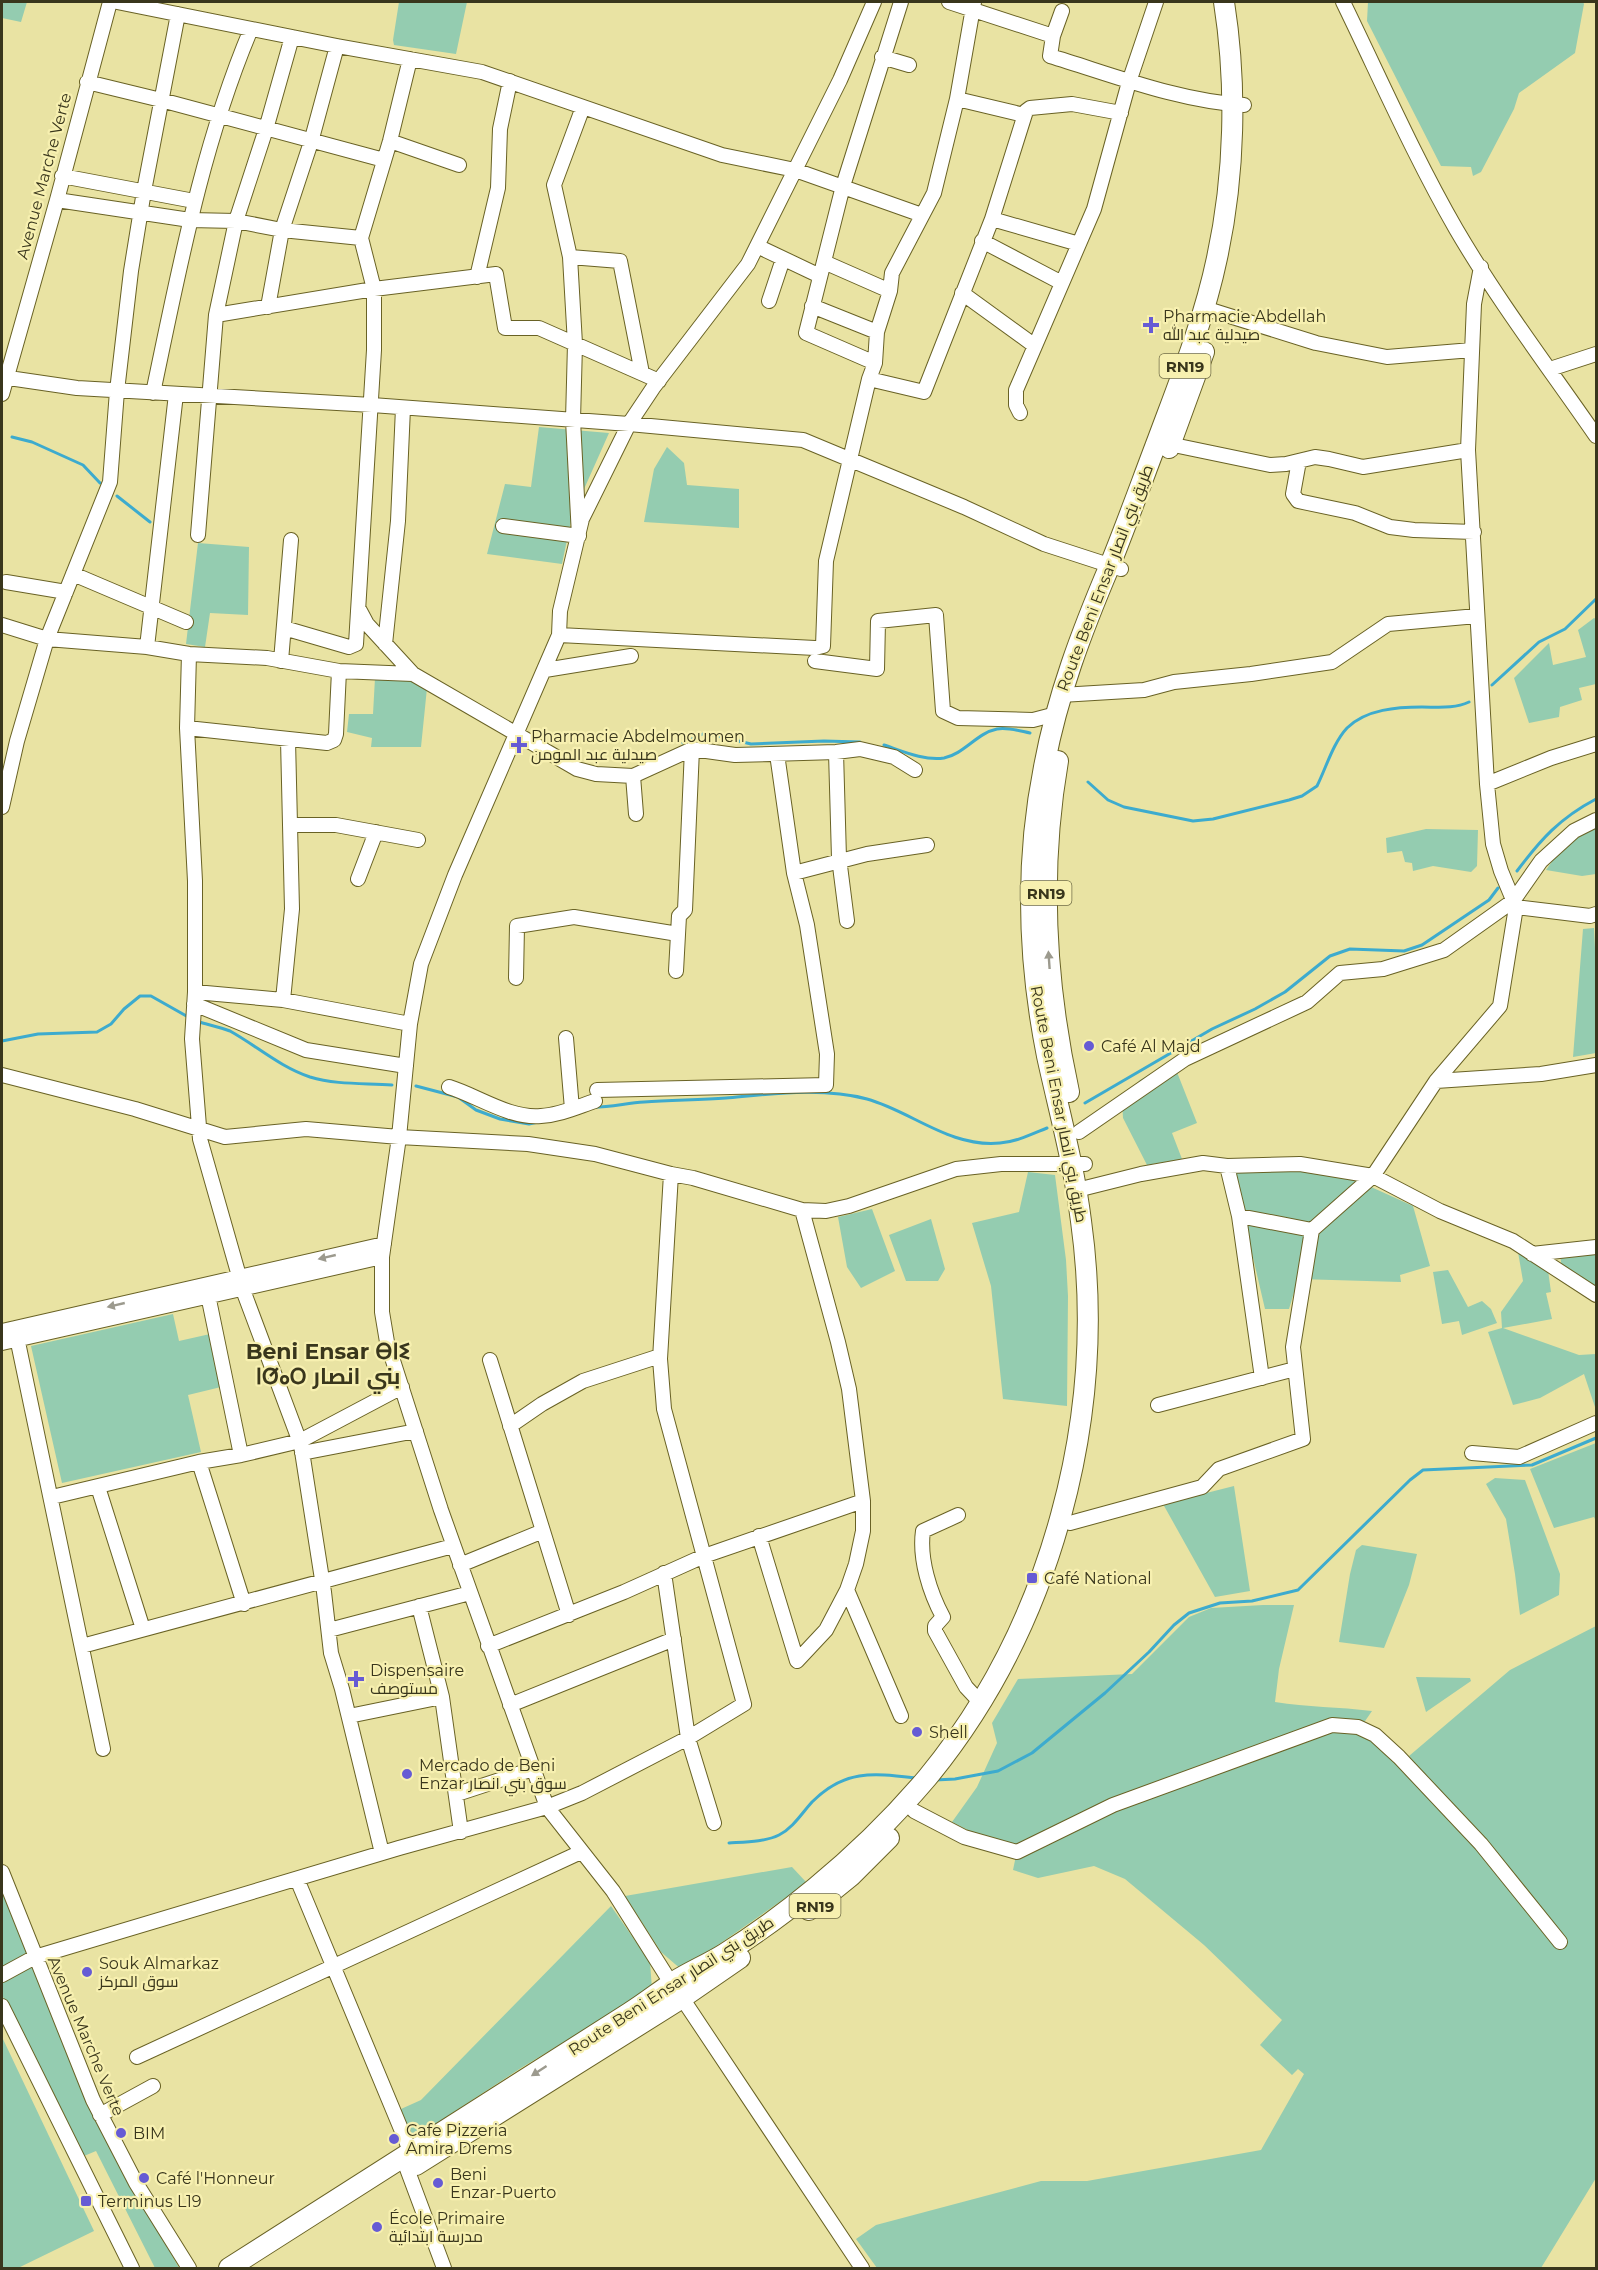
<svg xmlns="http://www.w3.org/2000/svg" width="1598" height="2270" viewBox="0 0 1598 2270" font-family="Montserrat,Cairo,'Noto Sans Tifinagh',sans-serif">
<rect width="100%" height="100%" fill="#e9e3a3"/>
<path fill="#94ccb0" d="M2 2H27L21 22 2 18Z
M399 2H467L456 54 394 45 393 40Z
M1368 2H1583L1584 4 1575 53 1519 93 1514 109 1481 172 1473 176 1471 167 1441 166 1367 21Z
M539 427 609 433 572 516 562 564 487 554 505 484 531 487Z
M667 447 684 463 687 485 739 489V528L644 522 654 469Z
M198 543 249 547 248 615 210 613 205 647 186 644Z
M1594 618 1596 619V684L1579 688 1582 700 1560 707 1559 717 1529 723 1514 678 1549 643 1553 665 1586 657 1578 630Z
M375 678 412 680 427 688 421 747H371L372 738 347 732 349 714H373Z
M1596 824V874L1582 876 1546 870 1567 840Z
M1426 829 1478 830 1477 866 1471 872 1433 866 1413 871 1412 863 1405 862 1402 851 1387 853 1386 838Z
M1594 928 1595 948 1596 949V1053L1573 1057 1583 929Z
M1173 1062 1197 1123 1172 1133 1182 1159 1147 1165 1123 1118 1122 1101 1140 1080Z
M1296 1170 1358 1181 1413 1206 1430 1266 1400 1275 1401 1282 1298 1279 1289 1309H1265L1233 1172Z
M1028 1172 1055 1175 1066 1260 1068 1296 1067 1406 1003 1399 991 1286 972 1223 1019 1212Z
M872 1209 895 1271 861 1288 847 1267 838 1217Z
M931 1219 945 1269 938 1281H906L889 1235Z
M1518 1252 1548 1270 1551 1292 1546 1293 1552 1319 1503 1328 1579 1355 1596 1354V1410L1584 1374 1540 1398 1513 1405 1488 1332 1502 1328 1501 1312 1523 1281Z
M1596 1253V1288L1562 1269 1560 1255Z
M1448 1270 1468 1307 1482 1301 1491 1309 1497 1323 1462 1335 1459 1321 1442 1324 1433 1272Z
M173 1314 179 1341 210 1334 221 1387 188 1395 201 1452 62 1483 31 1346Z
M1596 1443V1521L1594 1517 1554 1528 1530 1469Z
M1495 1478 1525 1480 1560 1574 1559 1595 1520 1615 1515 1574 1506 1519 1486 1484Z
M1234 1486 1250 1591 1215 1597 1163 1504Z
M1362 1545 1417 1554 1409 1585 1384 1648 1339 1642 1350 1574 1356 1550Z
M1263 1605H1294L1279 1669 1275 1702C1307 1707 1339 1707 1372 1711L1363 1724 1488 1858 1409 1756 1510 1670 1596 1626V2178L1541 2268H877L856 2239 876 2225 1041 2181H1087L1261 2150 1304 2074 1298 2069 1292 2075 1260 2045 1282 2020 1204 1945 1125 1879 1094 1866 1038 1878 1013 1870 1018 1846 987 1840 952 1822 977 1787 997 1743 992 1723 1018 1679 1132 1674 1189 1617 1211 1608Z
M1416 1677 1470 1678 1471 1681 1426 1712Z
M792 1867 807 1883 682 1970 661 1952 625 1896Z
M2 1888 27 1955 2 1968Z
M611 1906 650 1962 652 1989 521 2068 411 2140 401 2109 421 2100Z
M32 1963 98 2122 179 2268H155L96 2151 84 2156 2 1995V1978Z
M2 2037 94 2231 18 2268H2Z"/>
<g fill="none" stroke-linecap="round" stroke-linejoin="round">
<path stroke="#3dabce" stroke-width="3" d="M12 437 32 442 83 465 100 483
M117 496 150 522
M1492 685 1539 642 1565 629 1596 599
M683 743 705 733 751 744 824 741 860 742
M884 745C902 751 924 761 944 758 964 754 977 733 997 729 1008 727 1020 731 1030 733
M1088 782 1108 800 1124 807 1193 821 1213 819 1289 800 1302 796 1317 786C1326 768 1333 743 1347 728 1366 709 1398 707 1422 707 1438 707 1454 709 1469 702
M1517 871C1541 839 1560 818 1596 799
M199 1022C209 1025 220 1027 230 1031 257 1046 280 1067 310 1077 336 1085 365 1083 392 1085
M2 1041 38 1034 97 1032 111 1024 124 1009 140 996H151L190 1018
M416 1086 458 1097 476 1110 500 1119 529 1124 538 1122
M1085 1103 1212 1029 1255 1009 1285 992 1330 956 1350 949 1404 951 1422 945 1489 900 1498 888
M594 1107C611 1107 627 1103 644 1102 671 1100 698 1100 726 1098 771 1094 822 1087 867 1099 911 1111 950 1148 1000 1143 1016 1142 1032 1134 1047 1128
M935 1780 955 1779 998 1771 1032 1753 1105 1693 1149 1652 1174 1625 1189 1613 1220 1603 1252 1601 1298 1590 1410 1480 1423 1470 1532 1465 1596 1438
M729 1843C745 1842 765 1842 779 1835 793 1828 802 1813 812 1802 845 1769 873 1773 916 1778"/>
<g stroke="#696225" stroke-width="16">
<path id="minor" d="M117 2 337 46 482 72 722 155 795 170 922 215
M949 2 1053 36
M1343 2C1380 78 1414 156 1456 229 1498 301 1549 368 1596 436
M1062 11 1053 36 1050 56C1113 75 1178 101 1244 105
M882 57 909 65
M87 82 161 100 384 160
M957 99 1024 115
M390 141 459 165
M62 176 194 201
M57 200 190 220 236 221 282 230 361 238
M992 219 1079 244
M982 241 1062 283
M757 246 820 276
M570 257 620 261 642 373
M824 262 890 291
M1481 267 1474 304 1468 450 1487 784 1493 844 1501 871 1516 907
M477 277 498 188 500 129 510 81
M962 293 1035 346
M769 301 783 259
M812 306 877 332
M268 307 282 230 311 142 337 46
M1204 308 1316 343 1387 357 1472 350
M216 315 374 289 496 274 505 328H539L659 381
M875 363 806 333 843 186 901 2
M1550 369 1596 354
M2 377 77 388 372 405 629 424 803 440 964 507 1044 544 1121 569
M869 379 924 392 992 219 1026 111 1030 108 1072 104 1121 113
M153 393C179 270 202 145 251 29
M2 394 57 200 110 2
M1020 413 1016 405V390L1094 209 1129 82 1156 2
M1164 443 1270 465 1286 464 1315 457 1329 459 1363 467 1468 450
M1299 461 1293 494 1298 501 1355 513 1390 527 1414 530 1474 532
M503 526 579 536 573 420 575 344 570 257 554 185 583 107
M198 535 216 315 236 221 266 129 292 37
M73 574 186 622
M6 582 66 592
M359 609 367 624 413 674 577 769 596 774 633 776 692 749 735 755 836 752 860 749 894 757 915 770
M2 625 47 639 147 647 189 654 267 658 339 671 413 674
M284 628 349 647 356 644 374 350V289L361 238 390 141 410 59
M559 635 815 648 823 646 826 561 869 379 875 363 877 332 890 291 892 273 934 193 957 99 974 2
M385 644 398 521 403 408
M147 647 176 394
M281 661 291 540
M815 661 877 669 878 621 936 615 943 711 958 718 1033 720 1056 714
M545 670 631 656
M339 671 336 734 334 740 327 743 187 728 195 881V992L192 1039 200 1139 243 1290 301 1445 324 1592 331 1653 342 1689 382 1853
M1061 695 1144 690 1174 682 1251 674 1332 662 1388 624 1477 616
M187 728 189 654
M836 752 839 858 847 921
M633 776 636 814
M1487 784 1551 758 1596 744
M2 807 17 741 47 639 110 482 117 391 131 271 144 191 178 14
M290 825H336L418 840
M794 873 867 854 927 845
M358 879 376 832
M676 971 679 916 685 910 692 749
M516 978 517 926 574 917 678 934
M195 992 283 1000 410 1024
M283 1000 292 909 288 740
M194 1004 306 1050 406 1066
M566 1038 572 1109
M2 1075 135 1109 225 1137 306 1129 399 1137 528 1144 595 1154 671 1174 693 1178 802 1210 826 1211 849 1206 956 1169 1001 1164H1085
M1436 1081 1541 1074 1596 1065
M449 1087C478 1096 510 1119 541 1116 560 1115 577 1107 595 1101
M597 1090 826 1085 827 1054 807 925 794 873 777 754
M1079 1132 1185 1059 1307 1002 1340 973 1383 969 1444 950 1513 901 1541 861 1574 831 1596 820
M1227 1166 1239 1216
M1077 1190 1141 1174 1203 1163 1227 1166 1300 1164 1373 1176 1440 1211 1513 1241 1596 1295
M802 1210 838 1342 849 1389 863 1501V1531L856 1564 847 1590 901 1716
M1532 1254 1596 1247
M208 1295 241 1455
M15 1328 103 1749
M2 1331 384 1244
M2 1343 382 1257
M490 1360 569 1615
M1262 1378 1239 1216 1312 1230 1373 1176 1436 1081 1500 1006 1516 907 1590 916 1596 914
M1158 1405 1295 1369
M510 1426 542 1404 583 1381 660 1356
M302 1453 416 1431
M1472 1453 1519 1457 1596 1423
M199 1462 244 1604
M98 1487 143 1629
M52 1497 199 1462 241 1455 300 1441 402 1387
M958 1515 923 1531C919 1559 930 1593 943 1617L935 1626V1631L966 1687 980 1702
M1070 1523 1202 1487 1219 1469 1303 1439 1293 1347 1312 1230
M759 1536 797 1661 826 1630 847 1590
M460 1565 543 1531
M664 1573 688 1738 714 1823
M329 1630 470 1593
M82 1646 453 1546
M488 1646 624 1592 704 1556 863 1501
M442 1697 461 1832
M510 1705 674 1639
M349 1716 442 1697 419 1606
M457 1794 533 1769
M914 1811 964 1837 1017 1852 1113 1805 1332 1725 1358 1727 1375 1735 1399 1757 1481 1844 1560 1942
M2 1872 93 2100 136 2183 189 2268
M297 1879 411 2153
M2 1975 35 1957 399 1848 547 1807 582 1793 688 1738 744 1704 664 1409 660 1359 671 1174
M671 1983 613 1891 547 1807 441 1510 387 1342 382 1312V1257L399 1137 410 1024 421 964 455 875 559 635 560 611 582 519 629 424 653 388 748 264 840 80 874 2
M682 1998 862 2268
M2 2006 132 2268
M137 2057 581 1852
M100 2115 153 2086
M403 2158 444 2268"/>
</g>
<g stroke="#696225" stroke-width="22">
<path id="highway" d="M1169 448 1204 352
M1058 761C1039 871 1045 982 1069 1092
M809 1910 851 1876 889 1838
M416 2165 682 1998 740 1958
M229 2268 629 2013C645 2003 660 1991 675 1981 691 1971 708 1964 724 1954 756 1934 786 1912 815 1888 855 1855 893 1818 927 1778 1052 1626 1108 1415 1081 1221 1074 1165 1059 1111 1047 1056 1028 961 1025 862 1044 767 1057 696 1082 631 1110 565 1127 523 1142 481 1158 439 1180 380 1204 320 1217 258 1235 175 1237 85 1224 2"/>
</g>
<use href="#minor" stroke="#fff" stroke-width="14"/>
<use href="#highway" stroke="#fff" stroke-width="20"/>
</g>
<defs><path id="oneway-solid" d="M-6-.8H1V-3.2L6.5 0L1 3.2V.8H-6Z" transform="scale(1.5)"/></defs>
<g fill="#9c9a8e">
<use href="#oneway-solid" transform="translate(1049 960) rotate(-94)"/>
<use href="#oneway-solid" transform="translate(327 1257) rotate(167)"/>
<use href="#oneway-solid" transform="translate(116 1305) rotate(167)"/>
<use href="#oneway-solid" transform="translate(539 2071) rotate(147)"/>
</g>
<g fill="#665bd4" stroke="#f7f0b0" stroke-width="2">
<path d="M1148 316h6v6h6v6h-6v6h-6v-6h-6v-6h6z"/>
<path d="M516 736h6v6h6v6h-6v6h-6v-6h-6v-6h6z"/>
<circle cx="1089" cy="1046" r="6"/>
<rect x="1026" y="1572" width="12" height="12" rx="3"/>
<path d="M353 1670h6v6h6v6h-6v6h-6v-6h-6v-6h6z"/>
<circle cx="917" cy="1732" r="6"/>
<circle cx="407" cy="1774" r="6"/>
<circle cx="87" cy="1972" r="6"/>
<circle cx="121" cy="2133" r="6"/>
<circle cx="394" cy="2139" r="6"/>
<circle cx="144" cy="2178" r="6"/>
<circle cx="438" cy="2183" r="6"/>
<rect x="80" y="2195" width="12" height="12" rx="3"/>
<circle cx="377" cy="2227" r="6"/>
</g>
<g text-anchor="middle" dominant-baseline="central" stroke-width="4.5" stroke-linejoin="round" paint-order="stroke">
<g fill="#f7f0b0" stroke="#726e48" stroke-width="1.5">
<rect x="1159.5" y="354" width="51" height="24" rx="4.5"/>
<rect x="1020.5" y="881" width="51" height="24" rx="4.5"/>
<rect x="789.5" y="1894" width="51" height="24" rx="4.5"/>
</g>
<g font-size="15" font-weight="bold" fill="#39361c">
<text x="1185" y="366">RN19</text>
<text x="1046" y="893">RN19</text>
<text x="815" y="1906">RN19</text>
</g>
<g font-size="16" fill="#39361c" stroke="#f7f0b0">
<text transform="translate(44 176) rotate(-75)">Avenue Marche Verte</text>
<text transform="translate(1105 578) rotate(-69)">Route Beni Ensar طريق بني انصار</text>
<text transform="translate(1059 1104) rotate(79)">Route Beni Ensar طريق بني انصار</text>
<text transform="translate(671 1986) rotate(-33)">Route Beni Ensar طريق بني انصار</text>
<text transform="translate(86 2036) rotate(67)">Avenue Marche Verte</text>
</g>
<g font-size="16" fill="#39361c" stroke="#f7f0b0" text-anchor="start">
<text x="1163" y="316">Pharmacie Abdellah<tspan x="1163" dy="18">صيدلية عبد الله</tspan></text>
<text x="531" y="736">Pharmacie Abdelmoumen<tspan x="531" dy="18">صيدلية عبد المومن</tspan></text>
<text x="1101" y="1046">Café Al Majd</text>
<text x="1044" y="1578">Café National</text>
<text x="370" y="1670">Dispensaire<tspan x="370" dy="18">مستوصف</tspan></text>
<text x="929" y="1732">Shell</text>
<text x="419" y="1765">Mercado de Beni<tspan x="419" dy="18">Enzar سوق بني انصار</tspan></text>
<text x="99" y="1963">Souk Almarkaz<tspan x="99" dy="18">سوق المركز</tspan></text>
<text x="406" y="2130">Cafe Pizzeria<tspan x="406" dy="18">Amira Drems</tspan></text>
<text x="133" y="2133">BIM</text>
<text x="450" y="2174">Beni<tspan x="450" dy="18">Enzar-Puerto</tspan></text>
<text x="156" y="2178">Café l'Honneur</text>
<text x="98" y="2201">Terminus L19</text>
<text x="389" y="2218">École Primaire<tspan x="389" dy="18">مدرسة ابتدائية</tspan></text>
</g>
<g font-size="22" font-weight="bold" fill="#39361c" stroke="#f7f0b0">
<text x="328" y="1351">Beni Ensar ⴱⵏⵉ<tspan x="328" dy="25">ⵏⵚⴰⵔ بني انصار</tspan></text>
</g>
</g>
<rect width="1598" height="2270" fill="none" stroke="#39361c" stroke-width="6"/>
</svg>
